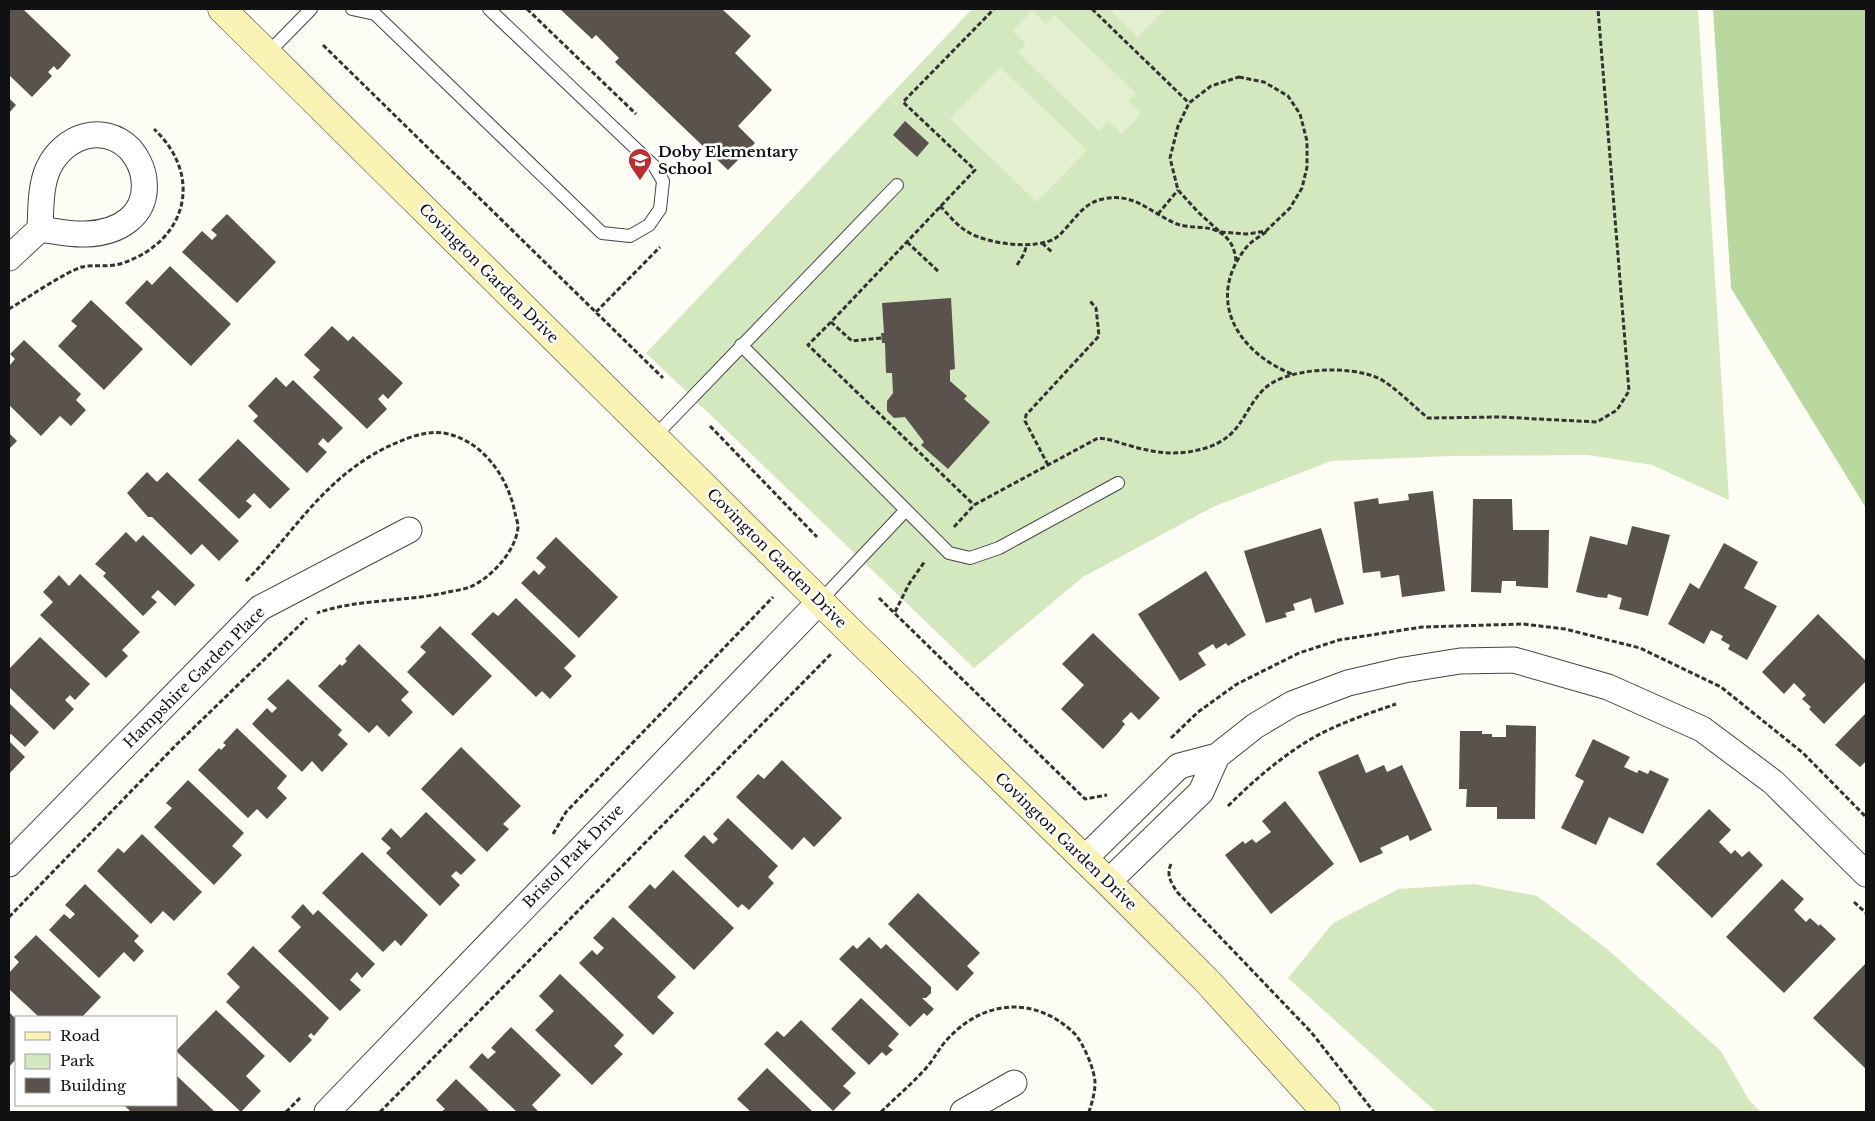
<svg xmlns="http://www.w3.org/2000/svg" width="1875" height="1121" viewBox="0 0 1875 1121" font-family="'Libre Baskerville',serif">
<rect width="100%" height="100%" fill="#fefdf5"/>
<path fill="#d4e8bf" d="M972 9H1698L1729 500 1652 465 1588 455 1452 456 1331 461 1213 507 1083 577 974 668 646 353Z
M1474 884 1537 896 1607 949 1721 1051 1749 1100 1761 1112H1436L1288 978 1333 923 1399 889Z"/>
<path fill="#b8d8a0" d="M1713 9H1866V508L1731 288Z"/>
<path fill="#e4efd1" d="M1109 9H1165L1138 37Z
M1032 11 1046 24 1054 15 1136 93 1128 101 1141 114 1122 134 1108 121 1099 131 1018 53 1026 44 1012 31Z
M1000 67 1087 150 1037 202 950 119Z"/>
<path fill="#59524d" d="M9 9H23L71 55 60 68 57 70 54 66 48 72 52 76 32 97 9 75Z
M560 9H722L751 36 735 53 772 90 738 126 755 143 728 170 615 62 619 58 596 35 592 39Z
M9 98 16 105 9 113Z
M905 121 929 143 917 157 893 135Z
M227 214 276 262 237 303 182 252 202 231 212 240 217 235 211 230Z
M170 266 231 324 191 366 125 303 147 280 152 285Z
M951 298 955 369 950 370V381L967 396 964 399 990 422 948 469 921 445 924 442 905 417 894 418 887 411V401L893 393 892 373H886L885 343H882L881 333H884L882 303Z
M91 300 143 349 104 390 58 346 77 326 71 321Z
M332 326 348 341 353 336 403 383 388 399 383 394 378 399 387 409 367 429 313 377 320 370 304 355Z
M24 340 81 394 76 400 86 410 71 426 60 416 41 436 9 405V366L15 359 10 354Z
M276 377 286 387 293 380 343 428 328 443 323 438 318 444 327 452 307 473 253 421 258 416 248 406Z
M9 433 17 441 9 449Z
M238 439 290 489 270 509 254 493 246 501 252 506 239 519 198 480Z
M147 472 157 482 167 472 239 541 219 561 202 544 191 555 152 517H148L127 493Z
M1433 491 1445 591 1402 597 1399 575 1381 578 1380 571 1363 573 1354 502 1378 498 1379 504 1409 500 1408 494Z
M1473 499H1512L1513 530H1549L1548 588 1516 586V581H1502L1501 593 1471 592Z
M1632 526 1670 535 1648 616 1619 609 1622 598 1608 594 1607 598 1597 597 1576 592 1590 536 1627 545Z
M1321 528 1344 604 1315 613 1311 598 1293 604 1295 610 1285 613 1287 617 1266 623 1244 551Z
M126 532 136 542 143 535 195 585 175 606 158 590 151 597 157 602 143 616 103 576 106 573 95 564Z
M556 537 618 597 579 638 521 583 534 570 539 575 546 567 536 558Z
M1724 543 1758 562 1744 588 1777 606 1747 660 1728 649 1730 645 1721 640 1723 636 1711 630 1704 644 1668 624 1690 583 1699 589Z
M1206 571 1246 635 1228 646 1226 643 1216 649 1213 644 1198 653 1206 665 1180 681 1138 614Z
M80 574 140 632 122 650 128 656 106 678 40 615 53 602 43 592 59 575 69 586Z
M516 598 576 656 564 668 572 676 550 699 542 691 536 697 471 634 493 612 498 616Z
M1818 614 1866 661V681L1824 724 1809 709 1811 707 1802 699 1806 695 1794 683 1784 694 1762 672Z
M440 626 492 676 453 716 407 672 426 652 420 647Z
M1093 633 1160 698 1139 720 1131 712 1122 721 1125 724 1118 733 1103 749 1061 709 1084 685 1062 664Z
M40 637 90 684 75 700 70 695 65 700 74 709 54 730 9 687V669Z
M359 644 409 692 401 700 413 712 389 737 377 725 369 733 318 686 340 664 342 666 347 661 345 659Z
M288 679 342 730 338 735 348 744 322 772 312 761 302 772 252 724 267 708 272 713 277 708 267 699Z
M9 703 39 732 25 747 11 734 9 736Z
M1866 713V761L1860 767 1835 745Z
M1506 725 1536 726 1535 819H1497V807H1466L1467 789H1459L1460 731H1482V734H1492V737H1506Z
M237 728 287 776 277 788 287 798 267 819 257 809 248 818 198 770 219 748 221 750 226 745 223 743Z
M1593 739 1630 757 1624 767 1637 773 1639 770 1648 774 1650 770 1669 779 1643 834 1609 817 1596 845 1561 828 1584 781 1575 776Z
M9 741 25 757 9 774Z
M461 747 521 806 503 824 509 829 487 852 421 789Z
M1358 754 1366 773 1384 765 1387 772 1402 765 1432 830 1410 841 1408 835 1380 848 1383 853 1360 863 1318 772Z
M782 760 842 818 814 847 804 837 792 850 736 797 758 774 764 779Z
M188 780 244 833 232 846 242 855 214 885 154 827 172 808 166 803Z
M1285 801 1334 864 1271 914 1225 855 1243 841 1245 844 1252 839 1256 843 1271 832 1262 821Z
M1709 809 1731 830 1719 842 1731 854 1735 850 1742 857 1749 851 1763 865 1712 918 1656 864Z
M426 812 476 860 461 875 456 871 451 876 460 885 440 906 386 853 391 848 381 839 391 828 401 838Z
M728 818 778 866 768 877 774 883 749 910 742 904 738 908 684 856 704 835 713 844 718 839 713 834Z
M142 834 202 892 174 921 163 911 151 924 97 871 118 848 124 853Z
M362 852 428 915 401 946 395 940 383 952 322 893Z
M673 870 734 928 694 970 628 907 650 884 655 889Z
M1782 879 1804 899 1794 910 1806 922 1810 918 1819 926 1820 924 1836 939 1784 993 1726 937Z
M85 884 139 936 134 941 144 951 134 962 124 952 99 978 49 930 64 914 70 919 75 914 65 905Z
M918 893 980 953 967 966 974 973 957 991 888 924Z
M303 904 313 915 318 910 375 964 362 978 357 972 350 980 361 990 340 1011 278 951 301 927 291 917Z
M613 917 676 977 657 997 674 1013 653 1035 579 963 592 950 597 955 604 948 593 938Z
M36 935 101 997 82 1017H39L9 989V973L19 962 14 957Z
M869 937 881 949 886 944 931 987V993L926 998H922L934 1009 927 1016 924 1013 910 1027 839 959 853 945 857 949Z
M253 946 329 1018 314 1036 311 1033 308 1036 312 1040 290 1063 226 1002 240 987 227 974Z
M1866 963V1069L1813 1018Z
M560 974 624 1035 614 1046 623 1054 592 1085 535 1030 554 1011 539 996Z
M861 998 899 1034 888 1046 893 1050 886 1056 882 1052 869 1065 831 1029Z
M216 1010 265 1056 246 1076 261 1091 241 1112 176 1051Z
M9 1012 16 1019V1059L9 1067Z
M801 1020 856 1073 843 1086 851 1093 833 1111 764 1044 777 1031 784 1037Z
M511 1027 561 1075 532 1105 539 1112H517L469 1067 482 1053 488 1059 496 1052 491 1048Z
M767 1068 813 1112H751L737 1099Z
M176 1075 215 1112H131L124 1105H176Z
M456 1079 490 1112H441L445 1109 436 1100Z"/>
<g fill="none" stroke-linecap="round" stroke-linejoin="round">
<g stroke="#444" stroke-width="14">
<path id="lane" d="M352 9 375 14 602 233 630 236 649 225 660 209 663 181 654 166 489 9
M267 54 311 9
M741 345 906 510 820 601
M654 437 897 185
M906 510 949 553 970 558 999 548 1118 483"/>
</g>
<g stroke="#444" stroke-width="27">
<path id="street" d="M9 258 40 229C41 210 40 187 48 169 63 136 103 122 130 149 137 157 143 169 144 180 148 216 118 233 86 234 71 235 55 231 40 229
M1084 859 1179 766 1217 756 1255 726 1292 704 1348 683 1404 670 1460 661 1514 660 1608 687 1702 729 1773 782 1866 874
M9 864 260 608 409 530
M1108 882 1201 792 1217 756
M327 1112 820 601
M963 1112 1014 1083"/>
</g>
<g stroke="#333" stroke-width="29">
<path id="secondary" d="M222 9 851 632 1108 882 1208 982 1326 1112"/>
</g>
<path stroke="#333" stroke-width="3" stroke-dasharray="5 2.5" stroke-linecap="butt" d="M527 9 636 114
M1092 9 1189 103
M323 45 663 378
M1239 77 1264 82 1288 96 1300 114 1307 141V167L1302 188 1290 208 1266 231 1247 234 1220 232 1198 212 1178 190 1170 158 1178 126 1189 103 1211 86Z
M940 206C949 215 957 226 968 232 987 244 1038 251 1057 237 1072 225 1081 203 1103 199 1135 192 1150 213 1177 224 1190 229 1210 225 1221 233 1232 241 1235 250 1236 262
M1158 214 1178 190
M1266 232C1259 237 1250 242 1245 249 1205 301 1239 353 1292 374
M907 242 939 272
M1042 243 1052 252
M1017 265 1024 254 1027 244
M9 309C26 299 65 272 82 267 95 264 109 268 123 263 187 241 204 176 154 129
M596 312 660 247
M831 322 808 345 974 505
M881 338 852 341 831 322 975 170 903 102 994 9
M710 426 817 537
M1048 465 1025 421 1026 415 1099 336 1096 308 1089 300
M954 527 974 505 1098 438C1111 439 1119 443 1131 446 1158 454 1182 456 1209 447 1243 434 1242 412 1263 390 1285 367 1350 365 1378 378 1392 384 1414 407 1428 418L1500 417 1597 422 1617 410 1629 391 1598 9
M246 581C294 533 322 480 385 448 402 440 424 430 443 433 482 439 508 477 515 513 516 517 518 523 518 527 516 551 491 578 470 587 462 590 452 591 444 593 402 602 357 599 317 613
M879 598 1085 799 1107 795
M895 612 909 584 925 561
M1171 738 1198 712 1237 684 1299 653 1339 640 1422 627 1523 624 1565 629 1640 648 1721 687 1803 753 1866 817
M1228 806C1253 781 1281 757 1311 739 1337 724 1367 714 1396 704
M553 834 566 812 773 597
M1171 864C1166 875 1171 883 1178 893L1311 1032 1374 1112
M1854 902 1866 913
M9 917 177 744 307 618
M286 1112 300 1098
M380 1112 832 653
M881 1112C896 1097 913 1083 927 1067 934 1059 938 1050 945 1042 981 1000 1034 994 1075 1034 1083 1043 1095 1070 1095 1083 1095 1093 1092 1102 1089 1112"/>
<use href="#lane" stroke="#fff" stroke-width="12"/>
<use href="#street" stroke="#fff" stroke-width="25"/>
<use href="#secondary" stroke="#faf3b4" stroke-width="28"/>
</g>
<defs>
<g id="school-pin" transform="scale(1.25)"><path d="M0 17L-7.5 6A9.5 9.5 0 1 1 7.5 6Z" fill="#b93034" stroke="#fff"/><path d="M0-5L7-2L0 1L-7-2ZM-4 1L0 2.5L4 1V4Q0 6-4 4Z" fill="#fff"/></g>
</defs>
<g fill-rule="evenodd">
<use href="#school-pin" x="640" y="160"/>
</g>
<g text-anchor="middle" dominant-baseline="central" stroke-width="5" stroke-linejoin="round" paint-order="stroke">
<g font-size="15" font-weight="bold" fill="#111" stroke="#fff" text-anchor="start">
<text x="658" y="151">Doby Elementary<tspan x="658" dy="17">School</tspan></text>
</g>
<g font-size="15" fill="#111" stroke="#fff">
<text transform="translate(489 273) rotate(45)">Covington Garden Drive</text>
<text transform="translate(777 558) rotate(45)">Covington Garden Drive</text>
<text transform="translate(194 677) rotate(-45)">Hampshire Garden Place</text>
<text transform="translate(1066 841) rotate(44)">Covington Garden Drive</text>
<text transform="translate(573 856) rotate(-46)">Bristol Park Drive</text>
</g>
</g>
<rect width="1875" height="1121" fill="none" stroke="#111111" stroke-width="20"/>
<rect x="15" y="1016" width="162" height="90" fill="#ffffff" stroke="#a0a0a0"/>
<rect x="25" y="1032" width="25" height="8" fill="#faf3b4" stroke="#a0a0a0"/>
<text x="60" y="1041" font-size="15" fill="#111111">Road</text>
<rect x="25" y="1054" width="25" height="15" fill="#d4e8bf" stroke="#a0a0a0"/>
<text x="60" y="1066" font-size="15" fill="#111111">Park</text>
<rect x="25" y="1078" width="25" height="15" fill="#59524d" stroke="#a0a0a0"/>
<text x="60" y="1091" font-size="15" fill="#111111">Building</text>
</svg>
